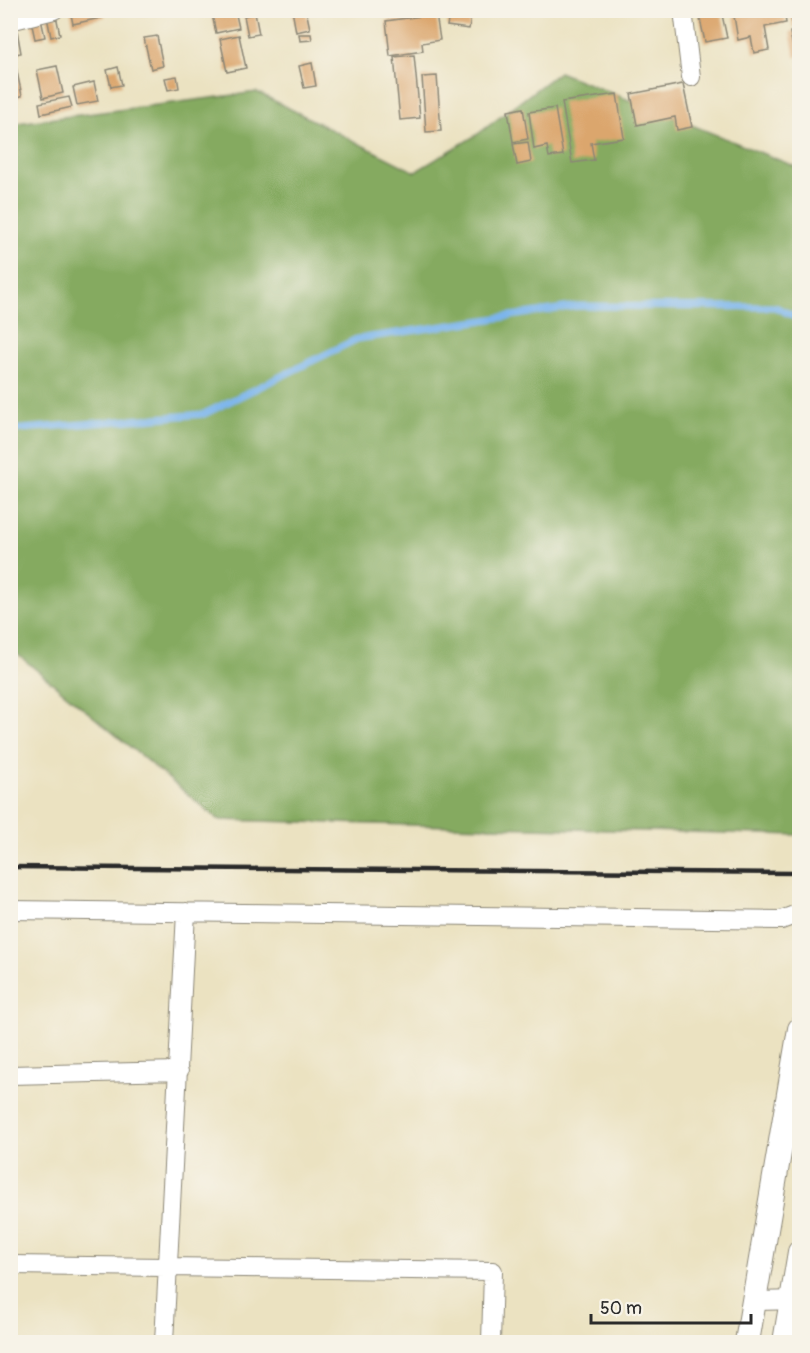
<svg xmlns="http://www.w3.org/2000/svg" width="810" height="1353" viewBox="0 0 810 1353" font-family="Pangolin,sans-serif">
<rect width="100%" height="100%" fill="#f7f3e8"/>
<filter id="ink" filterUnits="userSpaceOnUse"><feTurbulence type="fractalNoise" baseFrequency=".0167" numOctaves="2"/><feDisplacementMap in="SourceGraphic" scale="12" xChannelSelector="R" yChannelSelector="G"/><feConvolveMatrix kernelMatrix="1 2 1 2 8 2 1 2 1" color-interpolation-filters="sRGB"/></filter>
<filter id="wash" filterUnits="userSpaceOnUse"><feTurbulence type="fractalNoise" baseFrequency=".008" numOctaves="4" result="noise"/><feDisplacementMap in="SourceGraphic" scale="24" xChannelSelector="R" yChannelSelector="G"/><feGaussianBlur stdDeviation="1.35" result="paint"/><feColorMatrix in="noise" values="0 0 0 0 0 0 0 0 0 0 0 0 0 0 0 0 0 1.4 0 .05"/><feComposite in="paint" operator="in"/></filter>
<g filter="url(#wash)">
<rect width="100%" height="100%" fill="#ebe2c1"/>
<path fill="#85aa60" stroke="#586a46" stroke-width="1.5" d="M559 72 799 168V835L219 820 11 649 10 124 257 92 415 172 478 134Z"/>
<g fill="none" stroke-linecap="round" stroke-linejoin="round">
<path stroke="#7bb5ec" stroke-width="7" d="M10 430 204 414 357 339 578 306 775 307 800 319"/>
</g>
<g id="blocks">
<path fill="#dba66d" d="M70 10H104L105 17 73 24Z
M135 10H149V14L137 16Z
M211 10H235L239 28 216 33Z
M292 10H306L310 29 296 32Z
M450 10H472L469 29 447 26Z
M698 10H721L727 38 705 42Z
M733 10H784L786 23 765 27 769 50 754 53 751 37 738 40Z
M790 10H800V26L793 27Z
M255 13 259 34 248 36 244 16Z
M436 14 440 40 422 43 423 51 390 56 386 21Z
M56 15 60 35 51 37 47 17Z
M41 19 45 37 35 39 31 21Z
M16 25 21 53 10 55V26Z
M800 30V56L795 57 790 32Z
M299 34H311L312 40 300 41Z
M239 35 246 68 227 72 220 39Z
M157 36 163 66 151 69 144 38Z
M414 55 420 118 400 120 394 57Z
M15 62 22 96 10 98V63Z
M312 63 316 86 304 88 299 66Z
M57 66 63 93 43 98 37 70Z
M118 67 122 85 111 87 107 70Z
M177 76 179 88 168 90 165 78Z
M437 76 441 131 426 132 422 77Z
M94 82 98 101 77 105 73 87Z
M683 84 692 127 677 130 675 117 637 125 631 94Z
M617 94 624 138 591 143 594 160 572 163 562 102Z
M69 97 72 107 41 114 39 103Z
M523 108 528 139 513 142 508 111Z
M555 108 563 155 549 157 547 146 534 149 529 112Z
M528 142 531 162 517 165 513 144Z"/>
</g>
</g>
<g filter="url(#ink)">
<use href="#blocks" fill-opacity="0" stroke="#8b8676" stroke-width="1.5"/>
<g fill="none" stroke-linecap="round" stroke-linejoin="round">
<g stroke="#8b8676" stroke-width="20">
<path id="minor" d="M683 10 691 77
M10 21 54 10
M10 910 781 920 800 913
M10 1075 179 1071
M10 1265 493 1271 491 1342
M754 1301 800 1300
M164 1342 186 912"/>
</g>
<g stroke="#8b8676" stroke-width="26">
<path id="tertiary" d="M747 1342 800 1029
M785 1342 800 1252"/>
</g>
<use href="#minor" stroke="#fff" stroke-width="18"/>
<use href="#tertiary" stroke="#fff" stroke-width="24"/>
<path stroke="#2b2b2b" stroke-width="4.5" d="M10 867 800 873"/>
</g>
</g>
<rect width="810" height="1353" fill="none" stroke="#f7f3e8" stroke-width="36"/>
<path d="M591 1314v9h160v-9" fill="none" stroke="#2b2b2b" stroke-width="3"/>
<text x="600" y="1314" font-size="18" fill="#2b2b2b" stroke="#f7f3e8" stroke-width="4.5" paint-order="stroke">50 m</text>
</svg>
